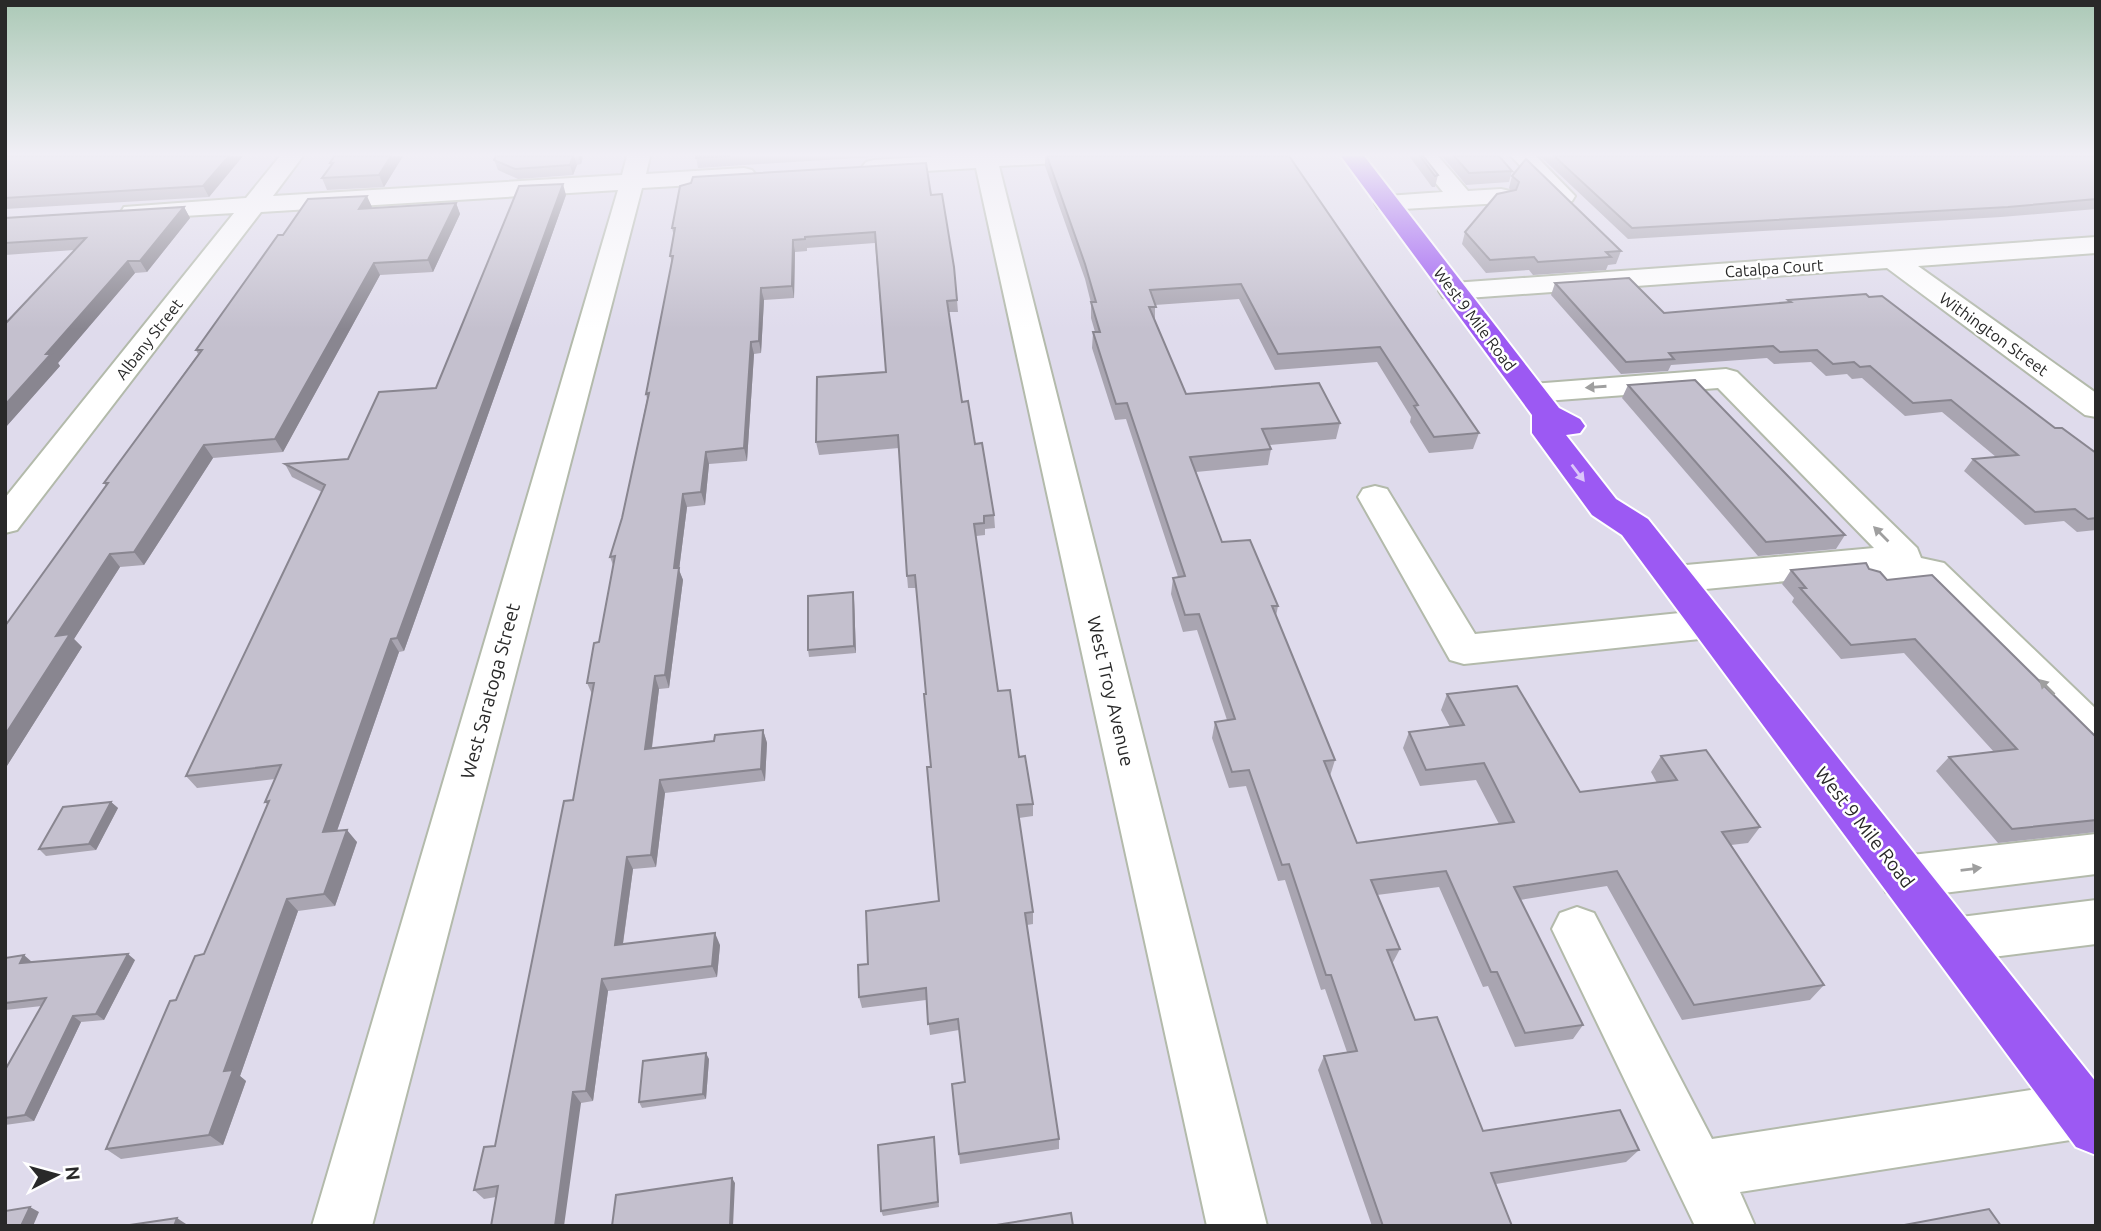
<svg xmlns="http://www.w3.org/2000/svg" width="2101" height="1231" viewBox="0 0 2101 1231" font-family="Ubuntu,sans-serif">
<rect width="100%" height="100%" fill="#dfdbec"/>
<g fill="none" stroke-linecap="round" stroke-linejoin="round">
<g stroke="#b3baab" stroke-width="4">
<path id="minor" d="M280 156H303L273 196 622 175 627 156H650L646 174 744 168 752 170 756 175 752 180 744 182 642 188 372 1226H312L618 190 261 212 17 530 5 533V498L234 213 133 219 124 217 121 212 124 207 246 198Z
M936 156H1069L1066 161 1058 163 999 166 1267 1226H1207L976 168 874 174 866 172 862 167 866 162 874 160Z
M1414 156H1438L1468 191 1501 189 1510 191 1513 196 1510 201 1501 203 1387 210 1378 208 1375 203 1378 198 1387 196 1443 192Z
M1511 156H1536L1575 196 1572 201 1563 203 1554 201Z
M2096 237V253L1918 266 2096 393V417L2085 415 1887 268 1453 299 1443 297 1439 291 1443 285 1453 283Z
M1726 369 1737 372 1917 548 1921 558 1944 563 2096 709V752L2081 747 1920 583C1900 581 1881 586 1862 581L1858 574 1675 592 1662 588 1656 579 1662 570 1675 566 1874 548 1718 388 1532 402 1521 400 1517 393 1521 386 1532 384Z
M1375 486 1387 489 1475 634 1709 610 1723 614 1728 624 1723 634 1709 638 1464 664 1450 660 1358 497 1363 489Z
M2096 834V874L1903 898 1886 892 1879 877 1886 862 1903 856Z
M2096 900V944L1953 962 1936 956 1928 940 1936 924 1953 918Z
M1577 907 1594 913 1712 1139 2083 1082 2096 1088V1132L2083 1138 1740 1192 1755 1226H1695L1552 929 1560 913Z"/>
</g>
<g stroke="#fff" stroke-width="4">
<path id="major" d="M1341 156H1364L1559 408 1580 419 1585 426 1580 433 1566 435 1616 499 1648 519 2096 1082V1155L2076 1147 1622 535 1592 515 1532 433V415Z"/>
</g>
<use href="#minor" fill="#fff" fill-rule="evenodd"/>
<use href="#major" fill="#9c59f3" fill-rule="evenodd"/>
</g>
<path fill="#a9a5b1" d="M5 156H243L209 197 5 209Z
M334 156H403L384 187 327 190 322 178 331 166 330 163Z
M496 156H583L581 164 577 165 573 175 518 179 498 170 494 160Z
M696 156H888L698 168Z
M1045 156H1289L1479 433 1473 449 1429 453 1410 422 1411 417 1377 362 1275 370 1239 299 1155 305V322L1186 394 1340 423 1336 439 1269 445 1271 449 1268 465 1196 472 1222 542 1278 606 1276 616 1335 760 1330 776 1357 843 1499 824 1476 780 1420 786 1403 748 1409 732 1450 727 1441 710 1447 694 1580 792 1657 783 1651 772 1661 756 1760 827 1748 843 1731 845 1824 985 1810 1000 1682 1020 1607 886 1520 900 1583 1025 1573 1039 1515 1047 1488 986 1483 987 1439 887 1377 895 1400 949 1392 964 1415 1020 1483 1131 1639 1150 1626 1162 1496 1184 1512 1226H1372L1318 1070 1324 1056 1347 1052 1325 989 1321 990 1285 880 1278 881 1246 786 1229 788 1212 738 1215 722 1227 720 1197 630 1183 632 1171 594 1173 578 1178 577 1126 419 1115 420 1092 348 1093 332H1095L1091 318V303L1085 279 1045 166Z
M1409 156H1423L1438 175 1435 187H1432Z
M1442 156H1499L1512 171 1509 182 1466 185Z
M1540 156H2096V209L2001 217 1628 239Z
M1512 176 1621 251 1616 264 1608 265 1606 270 1533 275 1529 270 1486 273 1462 244 1465 232 1511 191 1509 188Z
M566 195 404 651 399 652 337 831 357 842 335 906 298 911 240 1076 246 1081 223 1145 121 1159 106 1149 176 1000 204 954 268 805 265 802 275 779 197 788 186 776 322 492 292 477 285 464 348 459 436 388Z
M931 195 957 300 958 312H949L962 402 975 444 994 515 995 528 985 529V535L976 536 998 691 1033 804V816L1019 818 1033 912V924L1027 925 1059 1139V1149L960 1164 959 1154 965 1082 959 1030 930 1035 926 1000 862 1008 859 997 868 964 939 901 926 694 916 588H908L907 576 899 448 819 455 816 442 886 372 875 243 807 248V251L795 252 794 298 764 300 761 353 754 354 747 461 709 464 705 505 687 507 679 570 683 580 669 688 659 689 652 748 714 741 763 730 767 743 765 781 665 793 656 867 633 869 623 944 720 945 717 977 608 991 593 1101 581 1103 496 1197 484 1199 474 1190 495 1146 573 800 592 694 587 683 599 642 613 565 610 557 622 518 647 399 646 394 672 262 670 256 674 237 672 228Z
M456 203 460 214 433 272 380 275 283 452 213 458 144 565 120 567 74 639 82 647 5 769V626L106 486 104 483 198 354 196 350 283 235 372 207V208Z
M184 207 190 218 147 272 135 273 58 363 60 366 5 428V324L74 250 5 255V218Z
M1555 283 1664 313 1787 303 1788 300 2055 428 2096 453V530L2077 532 2064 521 2025 525 1964 471 1973 459 1996 457 1942 412 1905 416 1862 378 1852 379 1847 374 1826 376 1811 362 1774 364 1767 358 1671 365 1668 371 1621 374 1551 295Z
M1628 385 1845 535 1836 549 1758 556 1622 398Z
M1869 569 1887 580 2096 737V832L1998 843 1936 771 1949 757 1994 752 1904 653 1841 659 1792 602 1794 598 1782 584 1791 570Z
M853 592 854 599 856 653 809 657 808 650Z
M111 802 118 808 96 850 46 856 39 849Z
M5 958 32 962 135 960 104 1020 81 1022 34 1121 5 1125V1070L42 1006 5 1010Z
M709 1059 706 1099 642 1108 639 1102Z
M934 1137 939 1207 883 1216 881 1211Z"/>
<path fill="#898690" d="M229 156H243L209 197 203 186Z
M391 156H403L384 187 379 175Z
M573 156H574L577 165 573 175 570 165Z
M578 156H583L581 164Z
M563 184 566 195 404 651 397 638Z
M367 196 372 207 364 220 359 209Z
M456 203 460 214 433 272 428 260Z
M184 207 190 218 147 272 140 261Z
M793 240 795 252 794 298 792 286Z
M128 261 135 273 58 363 60 366 5 428V405L46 354Z
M374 263 380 275 283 452 275 439Z
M761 288 764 300 761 353 759 341Z
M751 342 754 354 747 461 744 448Z
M204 445 213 458 144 565 134 552Z
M706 452 709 464 705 505 701 492Z
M683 494 687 507 679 570 683 580 669 688 665 675 674 568Z
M110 554 120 567 74 639 82 647 5 769V735L56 636Z
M853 592 854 599 856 653 854 646Z
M391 639 399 652 332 845 323 832Z
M655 676 659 689 650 761 645 749Z
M763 730 767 743 765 781 761 769Z
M660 780 665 793 656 867 651 855Z
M111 802 118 808 96 850 89 844Z
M347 830 357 842 335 906 324 894Z
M627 857 633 869 621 957 615 945Z
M287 899 298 911 240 1076 246 1081 223 1145 209 1135 224 1071Z
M715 933 720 945 717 977 712 966Z
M128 954 135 960 104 1020 96 1014Z
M24 955 32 962 20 963Z
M602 979 608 991 593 1101 586 1091Z
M73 1016 81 1022 34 1121 25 1115Z
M706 1053 709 1059 706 1099 703 1094Z
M573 1092 581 1103 564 1226H555Z
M732 1178 735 1183 733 1226H730Z
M30 1207 39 1212 33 1226H21Z
M177 1218 189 1226H174Z"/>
<path fill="#c4c0ce" stroke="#898690" stroke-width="2" d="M5 156H229L203 186 5 198Z
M334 156H391L379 175 322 178 333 163H330Z
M496 156H573L570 165 515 169 494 160Z
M696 156H730L696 158Z
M1047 156H1289L1479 433 1434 437 1414 406 1418 405 1380 347 1278 354 1241 284 1150 290 1156 307H1149L1186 394 1319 383 1340 423 1262 429 1271 449 1190 457 1222 542 1250 540 1278 606H1272L1335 760 1324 761 1357 843 1514 822 1484 763 1426 770 1409 732 1464 725 1447 694 1517 686 1580 792 1677 780 1661 756 1706 750 1760 827 1722 832 1824 985 1694 1005 1617 871 1514 887 1583 1025 1525 1033 1497 972H1491L1446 871 1371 880 1400 949 1387 950 1415 1020 1437 1017 1483 1131 1620 1110 1639 1150 1491 1173 1512 1226H1383L1324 1056 1357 1051 1331 975H1326L1289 864 1282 865 1249 770 1232 772 1215 722 1235 719 1199 614 1185 615 1173 578 1185 576 1127 403 1116 404 1093 332H1100L1091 302H1096L1085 264Z
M1420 156H1423L1438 175 1435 176Z
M1454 156H1499L1512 171 1469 173Z
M1554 156H2096V199L2008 207 1632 228Z
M1526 159 1621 251 1606 252 1611 257 1538 262 1534 257 1490 260 1465 232 1497 194 1516 190 1519 182 1512 176Z
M926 163 931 195 942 194 954 267 957 300 947 301 962 402 968 401 975 444 982 443 994 515 984 516V523L974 524 998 691 1010 690 1019 757 1025 756 1033 804 1017 805 1033 912 1025 913 1059 1139 959 1154 952 1084 965 1082 958 1019 928 1024 926 988 859 997 858 965 868 964 866 911 939 901 927 767H931L924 694H926L915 575 907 576 898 435 816 442 817 377 886 372 875 232 805 237V239L793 240 792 286 761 288 759 341 751 342 744 448 706 452 701 492 683 494 674 568H679L665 675 655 676 645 749 714 741 715 735 763 730 761 769 660 780 651 855 627 857 615 945 715 933 712 966 602 979 586 1091 573 1092 555 1226H491L498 1186 474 1190 484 1147 495 1146 564 801 573 800 594 683H587L594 643 599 642 615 556 610 557 622 518 649 393 646 394 673 256H670L675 228H672L680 186 691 183 693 177Z
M563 184 397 638 391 639 323 832 347 830 324 894 287 899 224 1071 233 1070 209 1135 106 1149 170 1001 176 1000 195 956 204 954 269 801 265 802 281 765 186 776 325 485 285 464 348 459 379 392 436 388 519 186Z
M367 196 359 209 456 203 428 260 374 263 275 439 204 445 134 552 110 554 56 636 70 634 5 735V626L108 483H104L202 350H196L278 235H283L308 199Z
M184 207 140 261H128L46 354H51L5 405V324L86 238 5 243V218Z
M1629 278 1664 313 1791 302 1788 300 1866 294 1869 297 1882 296 2055 428H2062L2096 453V518L2088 519 2075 509 2035 512 1973 459 2018 455 1951 400 1913 403 1870 366 1860 367 1854 362 1833 364 1817 350 1780 352 1773 346 1669 353 1674 359 1626 362 1555 283Z
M1695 380 1845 535 1766 542 1628 385Z
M1866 563 1869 569 1880 572 1887 580 1932 575 2096 737V820L2012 829 1949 757 2017 749 1915 639 1851 645 1800 588H1806L1791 570Z
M853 592 854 646 808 650V596Z
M111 802 89 844 39 849 63 807Z
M128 954 96 1014 73 1016 25 1115 5 1118V1070L46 998 5 1003V958L24 955 20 963Z
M706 1053 703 1094 639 1102 643 1061Z
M934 1137 938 1202 881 1211 878 1145Z
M732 1178 730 1226H612L616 1195Z
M30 1207 21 1226H5V1211Z
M1989 1209 2001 1226H1899Z
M1071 1213 1073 1226H990Z
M177 1218 174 1226H123Z"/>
<defs><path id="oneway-solid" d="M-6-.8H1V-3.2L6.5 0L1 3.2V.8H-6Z" transform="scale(1.75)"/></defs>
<g fill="#9f9f9f">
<use href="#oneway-solid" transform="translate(1596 387) rotate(176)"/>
<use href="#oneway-solid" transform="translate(1881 534) rotate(-135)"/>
<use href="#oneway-solid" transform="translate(2047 687) rotate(-135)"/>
<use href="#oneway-solid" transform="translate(1971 869) rotate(-7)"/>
</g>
<use fill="#dcc5fb" href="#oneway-solid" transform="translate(1578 473) rotate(53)"/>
<linearGradient id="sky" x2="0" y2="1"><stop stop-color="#abc9b6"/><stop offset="0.47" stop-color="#f1eff6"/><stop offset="1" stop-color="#f1eff6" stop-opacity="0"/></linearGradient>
<rect width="2101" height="329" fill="url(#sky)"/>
<g text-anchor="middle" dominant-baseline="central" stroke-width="5" stroke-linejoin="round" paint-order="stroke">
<g font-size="16" fill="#292929" stroke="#fff">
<text transform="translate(1774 268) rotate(-4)">Catalpa Court</text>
<text transform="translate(1475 319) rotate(53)">West 9 Mile Road</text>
<text transform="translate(1994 334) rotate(36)">Withington Street</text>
<text transform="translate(149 339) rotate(-52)">Albany Street</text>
</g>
<g font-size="19" fill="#292929" stroke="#fff">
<text transform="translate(490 691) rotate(-75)">West Saratoga Street</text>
<text transform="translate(1111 691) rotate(77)">West Troy Avenue</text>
<text transform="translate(1865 827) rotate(52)">West 9 Mile Road</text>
</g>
</g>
<rect width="2101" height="1231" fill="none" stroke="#292929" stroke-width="14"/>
<g transform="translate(56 1175) rotate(84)" stroke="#ffffff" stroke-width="5" paint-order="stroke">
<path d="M0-5L12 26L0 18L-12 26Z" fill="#292929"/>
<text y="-10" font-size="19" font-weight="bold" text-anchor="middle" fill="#292929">N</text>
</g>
</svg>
